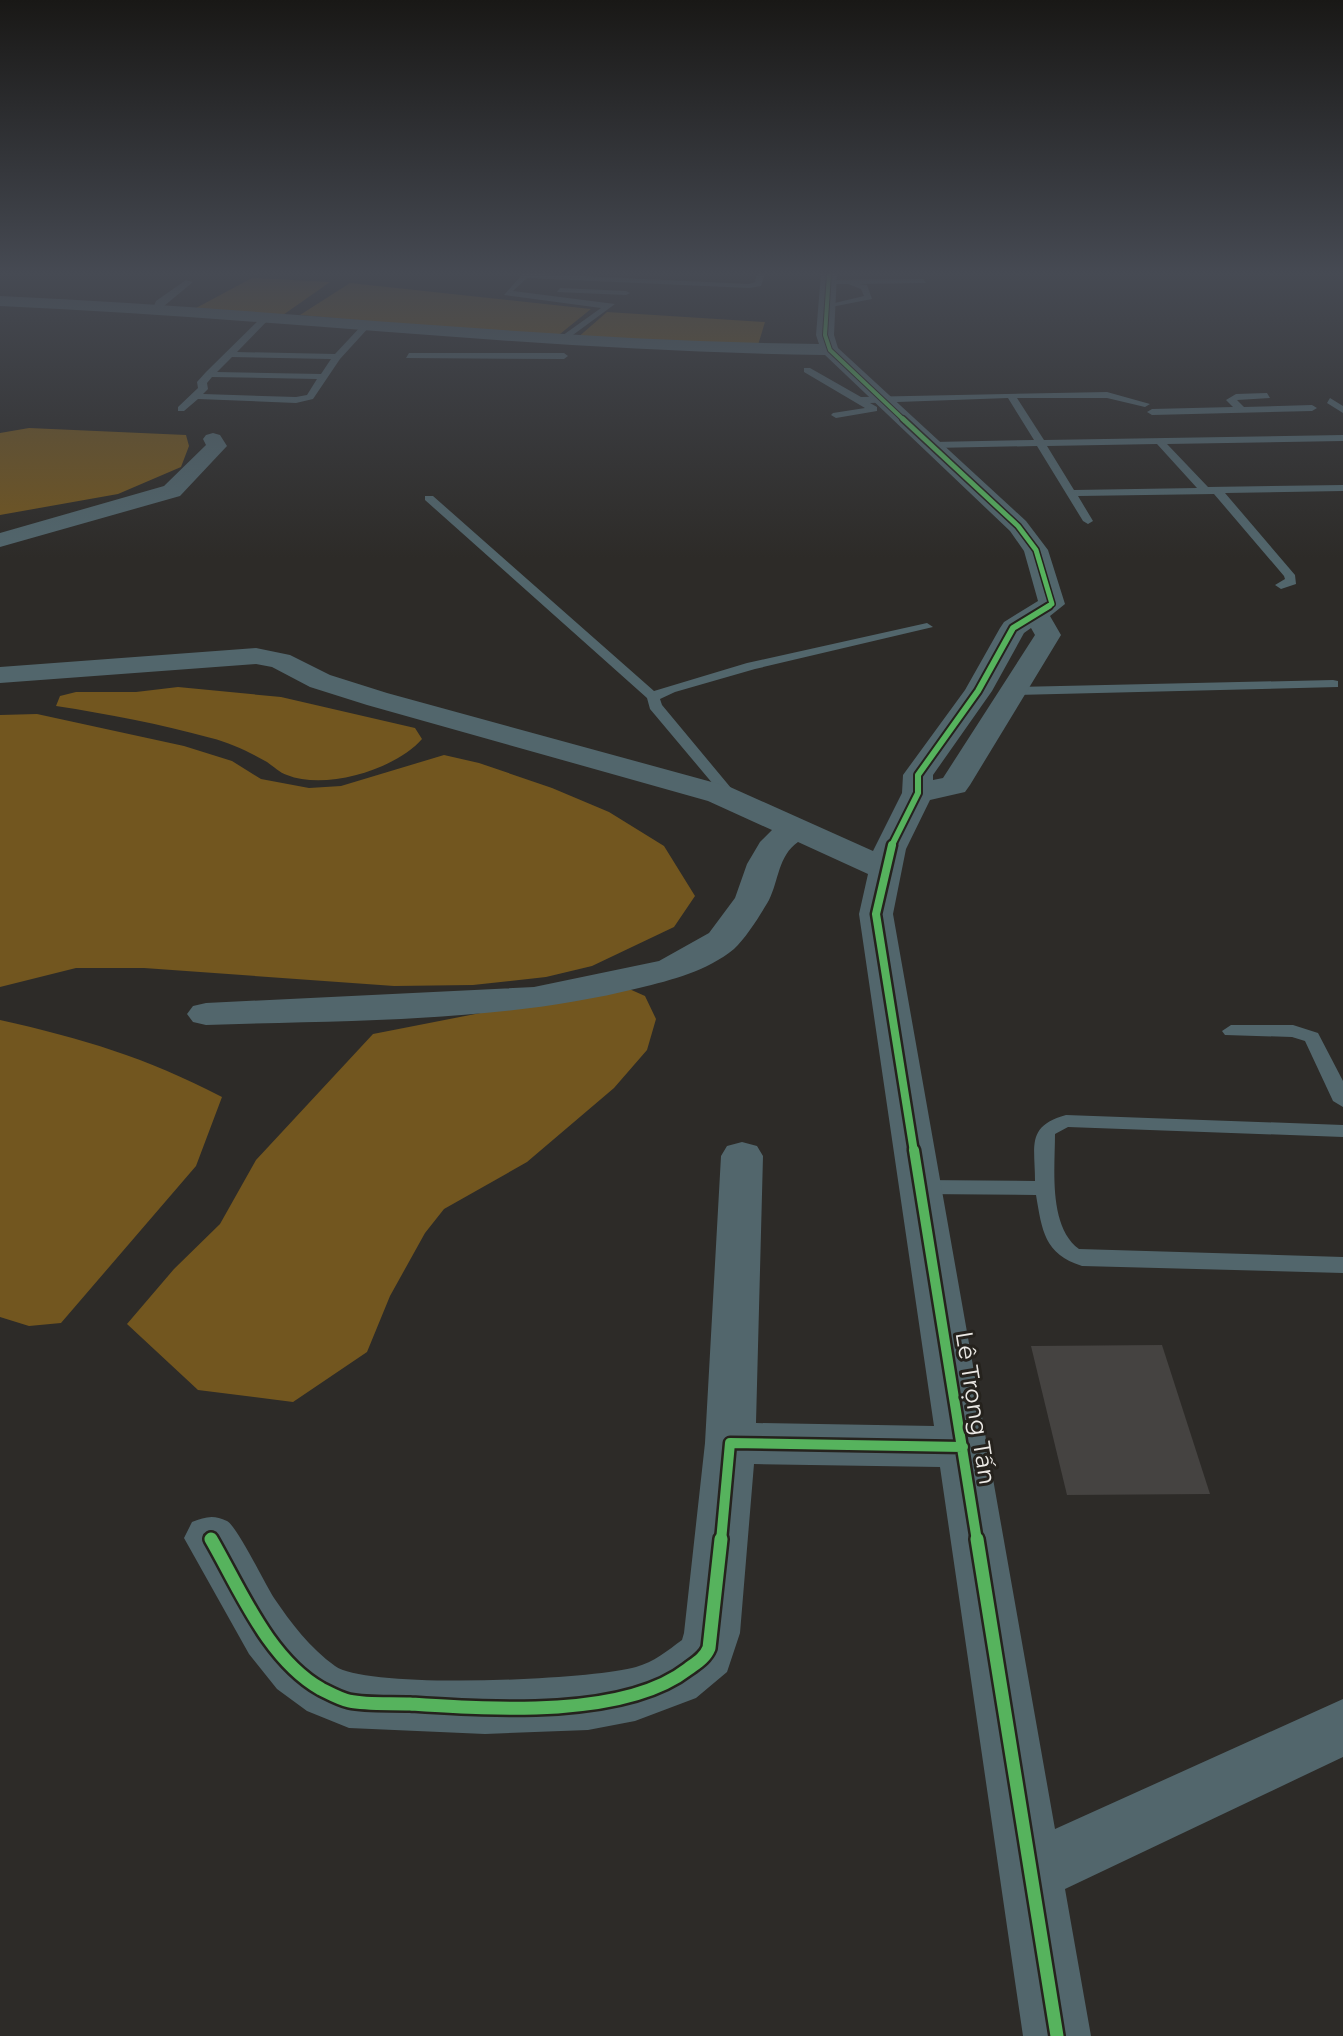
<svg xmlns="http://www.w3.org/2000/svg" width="1343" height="2036" viewBox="0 0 1343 2036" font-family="Montserrat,sans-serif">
<rect width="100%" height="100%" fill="#2d2b28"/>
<path fill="#72561f" d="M252 278 330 282 283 315 196 308Z
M350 283 591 309 555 338 300 315Z
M607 312 765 322 758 345 576 339Z
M29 428 186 435 189 446 181 467 118 494 0 515V433Z
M178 687 281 697 415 728 422 739C396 769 326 791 287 775 280 773 273 766 267 762 249 752 231 743 211 738 160 724 108 714 56 706L60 696 76 692H136Z
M37 714 184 746 232 761 261 779 309 788 341 786 444 755 479 763 552 788 609 812 664 846 695 896 674 927 592 966 546 977 473 985 394 986 144 968H76L0 987V715Z
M608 988H627L645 996 656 1019 647 1050 614 1088 527 1162 444 1209 425 1233 390 1296 367 1352 293 1402 198 1390 127 1324 174 1269 220 1224 256 1160 373 1034Z
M0 1020C84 1039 145 1057 222 1097L196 1166 61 1323 29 1326 0 1317Z"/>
<path fill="#454341" d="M1162 1345 1210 1494 1067 1495 1031 1346Z"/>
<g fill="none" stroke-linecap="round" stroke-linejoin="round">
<path fill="#52666c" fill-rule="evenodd" d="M520 273 749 284 755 282 757 273H765L761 286 749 288 527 278 513 291 615 304 562 343 559 338 601 308 504 295 522 275Z
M923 279 926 283 859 284 867 285 872 299 826 308 822 306 864 296 861 289 848 284H828L825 280Z
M186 280 193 282 158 311H152L156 301Z
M560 288 626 291 630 293 626 295 557 292Z
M264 315 271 317 237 352 335 354 364 323 371 325 340 359 313 399 296 403 198 399 184 411H178V407L198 388 197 382 206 372ZM232 357 331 359 321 374 217 372ZM212 377 317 379 307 395 296 397 203 394 208 389 207 383Z
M409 353H564L568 356 564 359 406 358Z
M804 368H810L861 397 1107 392 1150 404 1145 407 1107 398H1017L1044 440 1343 435V441L1167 444 1208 487 1343 485V491L1225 493 1295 575 1296 584 1281 589 1275 585 1285 579 1284 576 1214 494 1078 496 1093 521 1088 524 1083 521 1037 446 933 448 928 445 933 442 1034 440 1008 398 870 403 877 407V411L836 418 831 415 833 413 865 408 804 372ZM1157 444 1197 488 1074 490 1047 446Z
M1267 393 1270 398 1237 400 1244 407 1312 405 1317 408 1312 411 1152 415 1147 412 1152 409 1233 407 1226 400 1236 394Z
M1330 398 1343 406V413L1327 403Z
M425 496H433L654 691 747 663 927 623 933 627 755 669 675 692 660 699 662 705 741 800 734 804 729 803 650 709 647 698 425 500Z
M1333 680 1338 681V687L1015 695 1008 691 1015 687Z
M1231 1025H1293L1318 1033 1343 1081V1107L1333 1101 1305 1041 1292 1037 1225 1035 1222 1031Z
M1066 1115 1343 1125V1137L1068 1127 1055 1134C1055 1168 1048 1226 1079 1249L1343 1257V1273L1082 1266C1044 1254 1042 1230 1036 1195L920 1194 913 1192 910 1187 913 1182 920 1180 1035 1181C1035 1146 1026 1126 1066 1115Z"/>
<path fill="#52666c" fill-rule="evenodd" d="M821 273H837L834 335 838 348 1026 521 1048 550 1065 604 1050 616 1061 635 970 785 965 792 930 800 906 849 893 914 1055 1829 1343 1699V1757L1065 1889 1091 2036H1023L940 1467 754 1464 740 1633 727 1672 696 1698 635 1721 588 1730 485 1734 349 1728 307 1711 277 1689 249 1654 184 1538 192 1522C205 1517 213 1514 227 1521 237 1526 265 1584 274 1598 291 1623 310 1648 335 1666 368 1690 591 1680 636 1667 654 1662 667 1651 682 1640L684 1633 705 1443 721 1156 727 1146 742 1142 757 1146 763 1156 756 1423 934 1426 859 914 868 874 798 842C778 856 779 880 769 900 761 914 746 938 734 949 707 971 672 980 639 988 498 1023 350 1020 206 1025L193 1022 187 1014 193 1006 206 1003 534 987 659 961 709 933 735 898 747 864 760 842 772 830 708 801 367 705 310 687 272 667 256 664 0 683V667L256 648 290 655 330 675 387 693 730 787 873 851 902 793 903 775 965 690 1000 628 1004 622 1038 601 1024 551 1010 531 825 355C549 352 275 318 0 306V296C273 308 545 341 819 344L816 335ZM1031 628 1035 635 943 778 933 780V775L992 691 1024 633Z
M213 433 220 435 227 446 180 496 0 547V533L164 486 206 445 203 439 206 435Z"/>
<g stroke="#25221d" stroke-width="6">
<path id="cycleway-far5" d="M829 273 825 335 830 350 905 421"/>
</g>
<g stroke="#25221d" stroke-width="8">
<path id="cycleway-far4" d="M903 419 1018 526 1036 550 1052 604 1046 608"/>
</g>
<g stroke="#25221d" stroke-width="10">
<path id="cycleway-far3" d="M891 847 918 793V775L978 691 1013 628 1049 606"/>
</g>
<g stroke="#25221d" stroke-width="13">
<path id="cycleway-far2" d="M892 845 876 914 914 1152"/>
</g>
<g stroke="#25221d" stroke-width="15">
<path id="cycleway-far1" d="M914 1150 977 1541
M721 1541 730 1443 963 1447"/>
</g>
<g stroke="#25221d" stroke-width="18">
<path id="cycleway" d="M211 1539C240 1589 268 1659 321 1689 329 1693 340 1699 349 1701 368 1705 391 1703 410 1704 488 1709 624 1719 688 1669 696 1663 705 1658 709 1648L721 1539
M977 1539 1057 2036"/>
</g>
<use href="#cycleway-far5" stroke="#56b35d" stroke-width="4"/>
<use href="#cycleway-far4" stroke="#56b35d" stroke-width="5"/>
<use href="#cycleway-far3" stroke="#56b35d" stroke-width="6"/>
<use href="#cycleway-far2" stroke="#56b35d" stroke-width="8"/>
<use href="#cycleway-far1" stroke="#56b35d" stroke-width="10"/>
<use href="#cycleway" stroke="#56b35d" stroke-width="13"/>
</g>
<linearGradient id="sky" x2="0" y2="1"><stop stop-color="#191816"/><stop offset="0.49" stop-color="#464a53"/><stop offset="1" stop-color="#464a53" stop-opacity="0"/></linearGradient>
<rect width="1343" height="558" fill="url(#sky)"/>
<g text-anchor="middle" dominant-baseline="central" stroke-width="6" stroke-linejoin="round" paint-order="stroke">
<g font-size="24" fill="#ebe9e5" stroke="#25221d">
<text transform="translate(976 1408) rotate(81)">Lê Trọng Tấn</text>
</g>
</g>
</svg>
